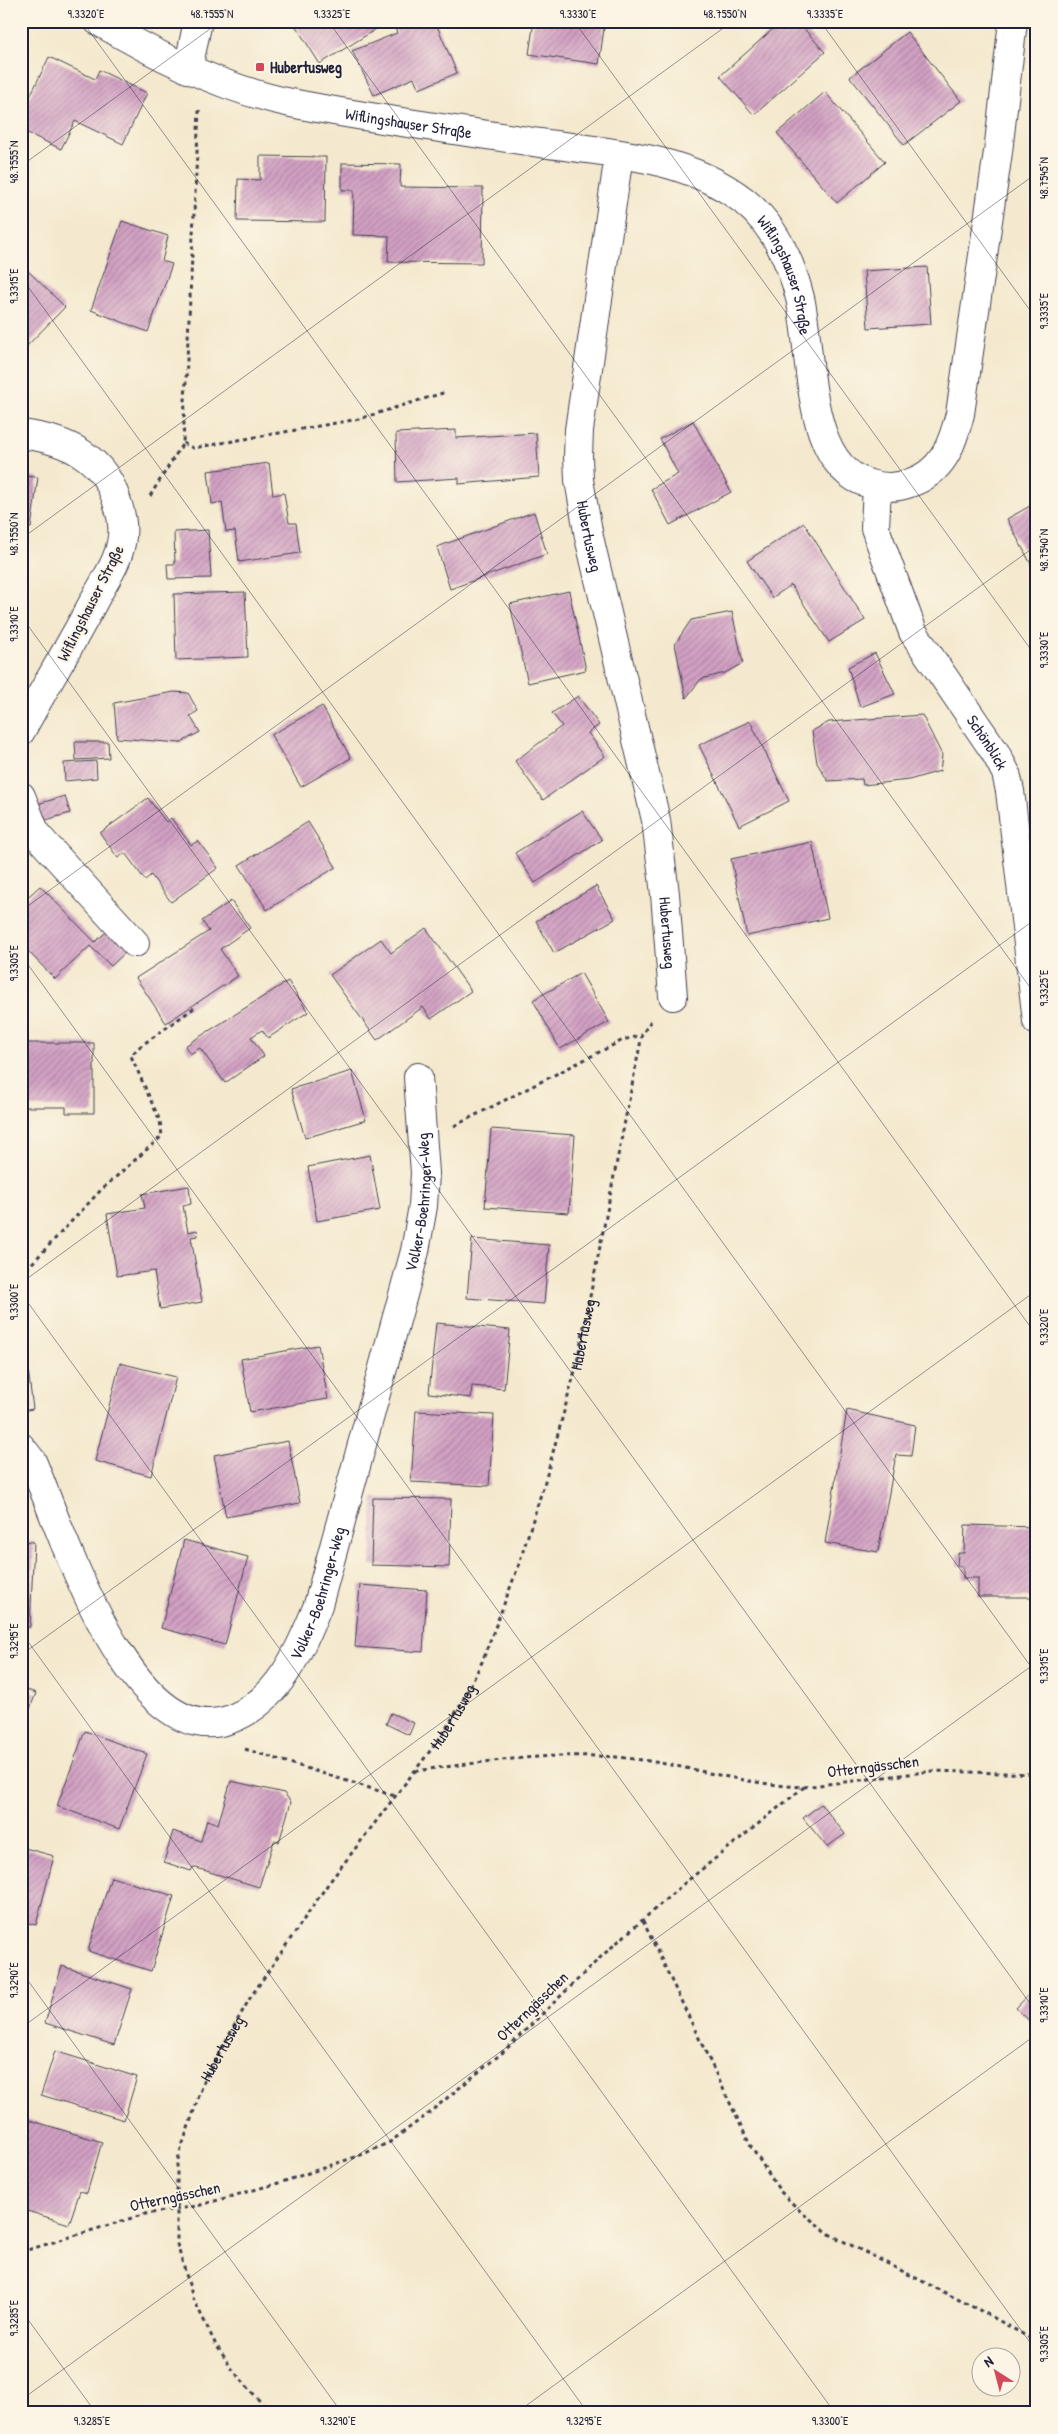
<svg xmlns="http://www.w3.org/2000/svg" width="1058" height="2434" viewBox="0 0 1058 2434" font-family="'Patrick Hand',sans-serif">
<defs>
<pattern id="building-hatch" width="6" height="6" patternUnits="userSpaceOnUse" patternTransform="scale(1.25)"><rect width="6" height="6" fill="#d2a0c3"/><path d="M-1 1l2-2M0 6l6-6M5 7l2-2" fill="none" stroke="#aa82a0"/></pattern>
</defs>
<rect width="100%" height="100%" fill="#fcf5e5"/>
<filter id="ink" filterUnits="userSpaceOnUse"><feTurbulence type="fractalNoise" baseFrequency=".02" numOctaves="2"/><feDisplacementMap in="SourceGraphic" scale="10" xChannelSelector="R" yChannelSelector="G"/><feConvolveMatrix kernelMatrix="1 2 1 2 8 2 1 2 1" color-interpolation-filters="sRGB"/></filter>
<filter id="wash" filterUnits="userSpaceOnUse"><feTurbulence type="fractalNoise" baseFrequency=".0096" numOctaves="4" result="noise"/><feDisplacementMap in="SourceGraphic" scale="20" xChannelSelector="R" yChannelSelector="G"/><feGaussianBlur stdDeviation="1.12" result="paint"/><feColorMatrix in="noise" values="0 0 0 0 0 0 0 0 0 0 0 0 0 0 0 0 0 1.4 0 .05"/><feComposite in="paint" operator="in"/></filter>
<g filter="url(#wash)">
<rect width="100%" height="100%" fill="#f4e9ce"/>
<g id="blocks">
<path fill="url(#building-hatch)" d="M300 21H389L320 64 295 25Z
M392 21H435L457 73 419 89 414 78 374 95 352 51 397 33Z
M534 21H605L599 64 529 54Z
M782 21H797L825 52 754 115 720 76Z
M907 32 961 101 904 145 850 77Z
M49 57 95 79 99 70 147 93 123 144 75 121 61 149 21 130V115Z
M825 92 885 162 837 203 777 133Z
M260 156 326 157 325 222 237 221 238 179 260 180Z
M342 163 401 164 400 187 483 188 482 263 388 262 389 236 353 235 354 190H342Z
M122 221 168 236 162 261 172 264 148 332 91 310Z
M21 264 65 307 21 352Z
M927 267 931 324 868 328 864 271Z
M693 421 731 492 670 525 651 489 678 474 660 439Z
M456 430V438L536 433 539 477 459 484V478L397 482 396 433Z
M269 463 273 495 284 493 289 523H296L300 553 239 562 235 531 226 532 222 502 212 504 208 471Z
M21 476 38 477 31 528 21 527Z
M1037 502V563L1032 566 1007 519Z
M534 512 547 554 450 589 437 547Z
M804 523 865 620 829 642 791 585 772 598 747 561Z
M208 530 211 578 168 579 167 564H175L174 532Z
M569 591 586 670 528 683 510 604Z
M245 592 248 657 176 660 174 594Z
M732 612 743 663 725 673 701 679 686 698 675 644 691 620Z
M875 653 895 694 860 707 848 667Z
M174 692 188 693 198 711 190 716 200 732 180 743 117 738 114 703Z
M578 696 599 725 588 733 605 756 543 800 515 761 562 726 552 713Z
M322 706 351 758 301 787 271 735Z
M922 715 942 755 940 771 909 780 863 785 862 779 828 781 817 763 812 731 829 722Z
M750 721 789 801 739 826 699 745Z
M75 742H108L109 758 76 760Z
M96 761 97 778 65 781 64 763Z
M65 796 70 813 39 822 34 805Z
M148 798 166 822 171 818 191 845 198 841 218 868 171 902 151 875 145 880 125 853 118 858 100 833Z
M582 811 602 840 535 883 515 853Z
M308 822 336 867 267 910 239 865Z
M812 842 828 918 747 936 731 859Z
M40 886 95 942 112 927 131 947 111 966 90 946 55 979 23 946 26 943 21 938V903Z
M596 886 615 919 554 953 536 921Z
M231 901 250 928 220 949 238 976 166 1023 136 978 209 931 202 921Z
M426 928 471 991 431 1019 423 1007 377 1040 330 975 381 939 391 953Z
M581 973 609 1022 560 1049 533 1000Z
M288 981 308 1012 268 1038 262 1030 251 1037 264 1056 225 1083 200 1048 190 1054 185 1046Z
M21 1043H94V1113H66V1107H21Z
M352 1071 366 1120 305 1138 291 1089Z
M491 1129 575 1135 569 1213 485 1207Z
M370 1155 380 1210 317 1221 308 1167Z
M189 1186 191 1204 183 1206 188 1232 197 1230 198 1236 191 1237 202 1302 160 1309 154 1271 117 1276 107 1214 145 1208 142 1194Z
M472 1239 549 1245 544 1304 467 1298Z
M436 1323 510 1330 504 1389 472 1386 471 1398 429 1393Z
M318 1345 328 1399 250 1412 241 1359Z
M120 1363 176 1377 151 1476 95 1461Z
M28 1369 33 1409 21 1411V1370Z
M1032 1388H1037V1424H1034Z
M847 1410 915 1425 911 1456 896 1455 878 1552 825 1543Z
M416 1411 494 1415 489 1486 411 1482Z
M288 1441 300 1503 226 1517 214 1455Z
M373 1498 451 1499 449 1567 371 1565Z
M965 1525 1035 1527 1033 1597H978V1578H963V1566H957L958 1553H964Z
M184 1540 248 1557 225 1645 161 1628Z
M21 1541 34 1542 30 1627H21Z
M360 1585 427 1590 423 1652 355 1647Z
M21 1688 36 1693 21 1732Z
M391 1713 414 1723 409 1735 386 1724Z
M85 1731 147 1754 119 1829 57 1806Z
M231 1781 284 1793 291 1802 279 1842 274 1841 259 1887 193 1867 191 1871 164 1862 173 1831 201 1841 207 1820 218 1824Z
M821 1804 845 1834 827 1847 803 1818Z
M21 1847 54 1856 36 1925 21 1921Z
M111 1877 174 1896 151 1971 88 1951Z
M62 1966 132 1989 114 2045 45 2023Z
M1037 1986V2028L1016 2008Z
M55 2051 137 2077 124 2120 41 2095Z
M26 2119 102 2142 87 2193 80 2191 69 2224 21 2209V2134Z"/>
</g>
</g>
<g filter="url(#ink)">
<use href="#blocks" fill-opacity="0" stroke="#424051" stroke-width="1"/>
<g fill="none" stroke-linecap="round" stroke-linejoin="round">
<g stroke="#424051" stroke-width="30">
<g id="minor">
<path id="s2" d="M98 21C158 57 223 89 291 103 371 119 452 129 533 142 603 152 686 155 744 201 774 225 791 262 800 298 813 353 804 467 870 484 883 488 897 488 910 483 943 472 952 445 960 414L998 152 1013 21"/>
<path d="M188 69 198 21"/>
<path id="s3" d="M619 155 579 430 578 456 579 480 589 537 656 820 665 894 673 996"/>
<path d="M21 434C68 440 105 457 118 505 122 517 124 530 121 543 118 561 106 579 97 595 73 641 46 685 21 731"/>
<path id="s4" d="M877 486 875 528 913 632 995 752 1006 773 1010 791 1037 1021"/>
<path d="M21 796 36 834 135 943"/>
<path id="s5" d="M21 1447 32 1461C60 1525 131 1757 231 1719 279 1701 300 1650 318 1605L415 1251 423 1206 425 1173 418 1077"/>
</g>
</g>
<g stroke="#424051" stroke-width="3" stroke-dasharray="4 4" stroke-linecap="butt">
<path d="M183 443 193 448 359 419 446 392"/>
<path d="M150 496 183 443 199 110"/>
<path d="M454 1126 623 1040 642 1035"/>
<path d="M21 1275 100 1191 162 1136 160 1121 131 1056 138 1048 194 1008"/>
<path d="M245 1749 395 1796"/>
<path d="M415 1771C482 1762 548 1752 616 1757 679 1762 740 1785 804 1787L933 1771 1037 1774"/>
<path d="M643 1921 751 2147 780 2191 801 2212 831 2235 987 2314 1037 2342"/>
<path d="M21 2252 145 2214 197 2206 282 2182 361 2155 390 2142 424 2117 503 2052 604 1954 681 1886 804 1787"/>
<path id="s1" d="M270 2413 232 2369 215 2343 193 2298 177 2244V2164L179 2155 205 2078 250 1998 328 1884 440 1738 460 1706 482 1662 518 1567 546 1478 576 1367 642 1035 652 1019"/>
</g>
<use href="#minor" stroke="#fff" stroke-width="28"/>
</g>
</g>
<path fill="none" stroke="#22223b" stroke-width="1" stroke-opacity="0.45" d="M82 21 1037 1336M328 21 1037 997M574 21 1037 658M820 21 1037 320M21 166 221 21M21 277 1037 1675M21 539 733 21M21 616 1037 2013M21 911 1037 173M21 955 1037 2352M21 1283 1037 545M21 1293 835 2413M21 1632 588 2413M21 1655 1037 918M21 1971 342 2413M21 2028 1037 1290M21 2310 96 2413M21 2400 1037 1662M516 2413 1037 2034M1028 2413 1037 2407"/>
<rect fill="#d1495b" stroke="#fcf5e5" stroke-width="2" x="255" y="62" width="10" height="10" rx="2.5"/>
<g text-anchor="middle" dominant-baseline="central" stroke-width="4" stroke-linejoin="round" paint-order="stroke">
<g font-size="16" font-weight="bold" fill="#22223b" stroke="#fcf5e5" text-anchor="start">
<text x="270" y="67">Hubertusweg</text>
</g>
<g font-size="16" fill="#22223b" stroke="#fcf5e5">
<text stroke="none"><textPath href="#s2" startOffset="330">Wiflingshauser Straße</textPath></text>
<text stroke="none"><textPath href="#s2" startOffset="765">Wiflingshauser Straße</textPath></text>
<text stroke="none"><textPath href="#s3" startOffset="385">Hubertusweg</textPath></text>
<text transform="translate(90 603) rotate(-63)">Wiflingshauser Straße</text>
<text stroke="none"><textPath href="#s4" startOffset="286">Schönblick</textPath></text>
<text stroke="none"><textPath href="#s3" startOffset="790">Hubertusweg</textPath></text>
<text stroke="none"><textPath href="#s5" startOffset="934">Volker-Boehringer-Weg</textPath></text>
<text stroke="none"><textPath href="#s1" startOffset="1210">Hubertusweg</textPath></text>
<text stroke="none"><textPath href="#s5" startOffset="529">Volker-Boehringer-Weg</textPath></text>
<text stroke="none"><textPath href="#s1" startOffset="805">Hubertusweg</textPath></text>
<text transform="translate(873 1766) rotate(-7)">Otterngässchen</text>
<text transform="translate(532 2006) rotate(-44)">Otterngässchen</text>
<text stroke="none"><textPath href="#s1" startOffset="400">Hubertusweg</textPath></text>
<text transform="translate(175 2196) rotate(-12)">Otterngässchen</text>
</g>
</g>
<rect width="1058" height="2434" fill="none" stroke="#fcf5e5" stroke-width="55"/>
<g transform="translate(996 2372) rotate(324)"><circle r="24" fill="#fcf5e5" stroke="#a5a1a1"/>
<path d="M0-4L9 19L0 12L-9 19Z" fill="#d1495b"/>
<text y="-8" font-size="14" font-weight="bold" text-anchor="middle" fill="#22223b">N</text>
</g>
<rect x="28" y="28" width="1002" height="2378" fill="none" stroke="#22223b" stroke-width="2"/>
<g font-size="12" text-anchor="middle" fill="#22223b">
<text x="86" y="18">9.3320°E</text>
<text x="212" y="18">48.7555°N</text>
<text x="332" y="18">9.3325°E</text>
<text x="578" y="18">9.3330°E</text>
<text x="725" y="18">48.7550°N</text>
<text x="825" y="18">9.3335°E</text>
<text transform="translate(14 162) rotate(-90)" y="4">48.7555°N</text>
<text transform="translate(1044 178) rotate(-90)" y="4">48.7545°N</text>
<text transform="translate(14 286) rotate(-90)" y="4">9.3315°E</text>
<text transform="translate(1044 311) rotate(-90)" y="4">9.3335°E</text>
<text transform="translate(14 534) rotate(-90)" y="4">48.7550°N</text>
<text transform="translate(1044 550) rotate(-90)" y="4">48.7540°N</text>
<text transform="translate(14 624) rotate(-90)" y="4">9.3310°E</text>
<text transform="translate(1044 650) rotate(-90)" y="4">9.3330°E</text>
<text transform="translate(14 963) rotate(-90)" y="4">9.3305°E</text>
<text transform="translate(1044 988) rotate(-90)" y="4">9.3325°E</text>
<text transform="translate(14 1302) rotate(-90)" y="4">9.3300°E</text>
<text transform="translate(1044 1327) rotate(-90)" y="4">9.3320°E</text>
<text transform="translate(14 1641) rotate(-90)" y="4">9.3295°E</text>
<text transform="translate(1044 1666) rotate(-90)" y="4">9.3315°E</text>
<text transform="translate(14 1980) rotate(-90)" y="4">9.3290°E</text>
<text transform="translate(1044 2005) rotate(-90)" y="4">9.3310°E</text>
<text transform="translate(14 2318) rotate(-90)" y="4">9.3285°E</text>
<text transform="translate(1044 2344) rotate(-90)" y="4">9.3305°E</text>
<text x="92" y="2425">9.3285°E</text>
<text x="338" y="2425">9.3290°E</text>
<text x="584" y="2425">9.3295°E</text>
<text x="830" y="2425">9.3300°E</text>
</g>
</svg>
